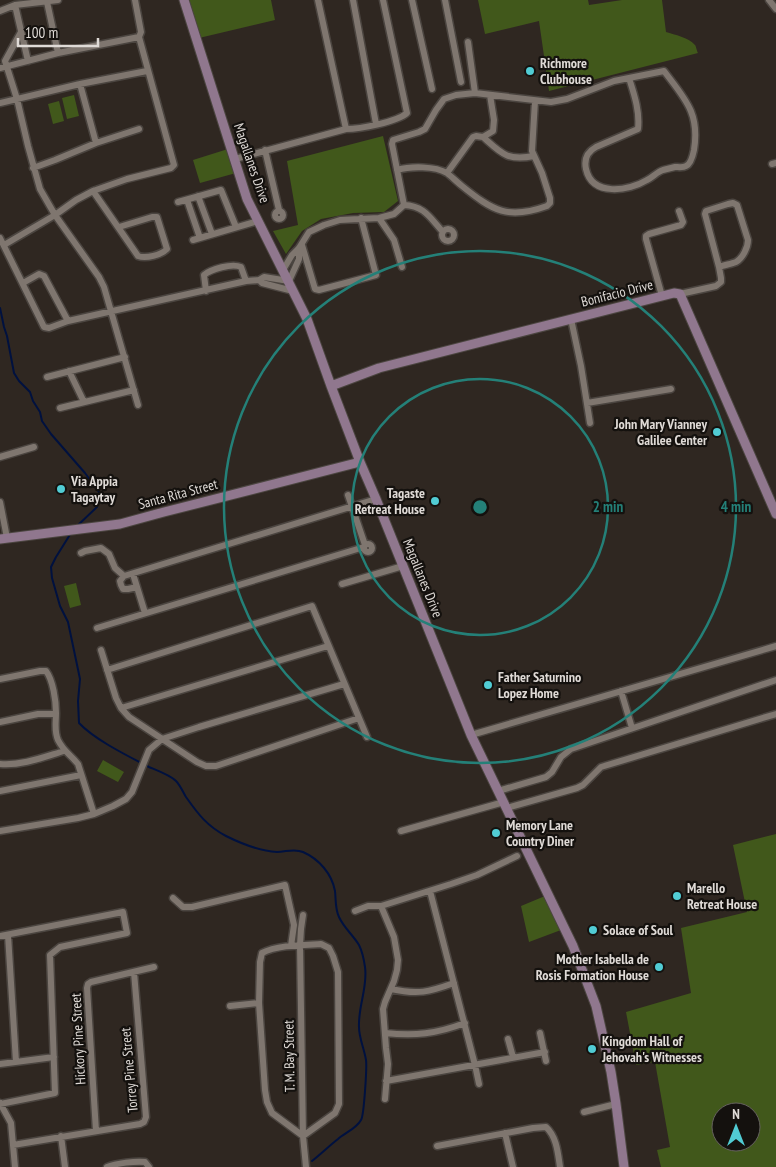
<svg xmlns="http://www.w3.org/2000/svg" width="776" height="1167" viewBox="0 0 776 1167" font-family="'PT Sans Narrow',sans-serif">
<rect width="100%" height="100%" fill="#2f2721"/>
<path fill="#41581b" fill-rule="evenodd" d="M188 0H271L275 20 199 38Z
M478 0H588L589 5 622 0H662L666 32C675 35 688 37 695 45 696 46 697 52 698 53L549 91 539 21 485 34Z
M74 95 79 116 67 119 62 98Z
M59 101 64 121 53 124 48 104Z
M383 136 398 201 384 212 353 213 321 219 302 231 286 254 273 231 298 225 287 161Z
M228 149 236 173 200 183 193 160Z
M76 583 81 605 70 608 64 586Z
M103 760 124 772 118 782 97 771Z
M776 834V1167H661L657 1150 670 1147 655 1062 636 1065 626 1012 691 993 681 928 747 912 733 845ZM721 1112H751V1142H721Z
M545 896 561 930 529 942 521 906Z"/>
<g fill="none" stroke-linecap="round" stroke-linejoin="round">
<path stroke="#00113f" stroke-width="2" d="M0 308 4 327 7 336 14 373 19 381 30 392 33 401 40 412 42 421 51 434 85 473 99 492 97 507 77 526
M71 533 56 557 51 567 52 578 60 606 68 622 80 679 78 701 79 723C95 740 128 756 149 767 156 770 170 775 176 781 180 785 183 792 186 797 198 814 207 826 226 836 240 843 261 851 277 852 286 852 294 848 303 852 319 859 332 874 335 891 336 900 335 909 339 917 344 928 353 935 359 945 362 951 364 960 365 967 368 987 358 1006 359 1027 359 1038 364 1048 366 1060 367 1067 364 1116 361 1120 356 1129 346 1132 338 1139 329 1146 321 1154 312 1161"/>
<g stroke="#4b4540" stroke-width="9">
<path id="street" d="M318 0 346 129
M353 0 376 124
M412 0 432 89
M445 0 461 82
M769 0 776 9
M47 2 58 53
M15 5 28 61
M0 11 15 5 58 0
M21 32 5 61 17 99 28 146 40 189 55 215 99 277 104 287 138 405
M468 42 475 93
M0 68 58 53 139 37
M80 84 96 143
M0 103 80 84 147 71
M483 137C502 154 507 161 534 156
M265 150 279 210
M235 159 346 129C360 129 397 122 407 113L383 0
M772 164 776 163
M33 168 55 160 96 143 139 129
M397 170C411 166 435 166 447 173 452 177 457 182 462 186 493 211 508 220 547 206L550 203V198L542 173 532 151 535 101
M447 173 473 137 476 136 483 137 493 131 494 120 490 95
M93 191 138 256C146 259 161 255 167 249L157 217H152L119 227
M198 196 212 234
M187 200 200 238
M178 202 221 190 236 227
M404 205C425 206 430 218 443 232
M275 215a4 4 0 1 1 8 0a4 4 0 1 1-8 0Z
M379 218 394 240 402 267
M442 235a6 6 0 1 1 12 0a6 6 0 1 1-12 0Z
M0 238 44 327 49 328 68 321 246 281 259 280 264 277 289 281 299 259V248
M193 240 258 221
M4 245 55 215 76 200 93 191 127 179 171 168 174 165 139 37 141 32 135 0
M302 245 315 289 319 290 376 275 361 218
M283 270 292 255 299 248 309 232 324 225 340 220 379 218 394 214 404 205 392 144 393 140 419 132 425 129 436 110 444 99 456 95 475 93 551 102 567 99 614 81 664 71C685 99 700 113 694 150 693 155 691 164 686 166 683 168 678 167 675 167 671 168 667 169 663 170 657 172 653 177 647 180 629 191 592 197 586 169 584 160 587 152 596 147L638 129C640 111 634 94 629 78
M259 280 262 283 293 291
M23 283 39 274 44 276 68 321
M206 291 204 275C211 269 232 263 241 267L246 281
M680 294 716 286 721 282V278L719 267 705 214 706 211 728 204 733 203 737 205 748 240C748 247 743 258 736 262 731 264 724 265 719 267
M662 296 646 239V236L649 234 681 225 683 222 679 211
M571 319 581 366 590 423
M69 371 84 402
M47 377 125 357
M587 403 671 389
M60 408 134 390
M0 457 34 447
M348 495 365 545
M0 502 7 538
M364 548a4 4 0 1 1 8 0a4 4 0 1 1-8 0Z
M81 553 85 551 101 548 109 554 115 568 124 576 376 499
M133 574 145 613
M124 576 120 581 121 585 123 589H128L137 587
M342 584 403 566
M97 628 364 547
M101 650 116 698 121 708 129 717 197 762 206 766H216L359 718
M107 670 312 606 367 737
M0 679 40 671H46C53 680 56 701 56 713 56 723 54 731 58 740 64 752 70 754 78 764L94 814
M621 691 632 728
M121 708 328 646
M0 722 38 714H56
M471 735 776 646
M0 764C21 766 44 757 64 751
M0 791 81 775
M498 791 546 777 552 772 561 757 571 749 776 680
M507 808 577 788 583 785 601 767 776 714
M0 831 78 818 94 814 113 806 126 799 132 792 149 750 162 739 199 727 344 684
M401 831 504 802
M430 891 475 1065 479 1084
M173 898 183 907H192L285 885 294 925 291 946
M381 906 394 937 398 960 397 970 394 981 385 1002 383 1009 386 1048 388 1064 385 1099
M355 911 368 906H381L451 884 477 875 517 856
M303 915 301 929 300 945 303 1136 306 1167
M8 935 16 1062
M0 936 123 912 127 933 60 947 50 955 55 1093 0 1104
M321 944 329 948 333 956 338 972 339 1104 335 1113 303 1136 272 1113 267 1102 265 1090 259 1003 260 962 262 953C277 945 303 945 321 944Z
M391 989C418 995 429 992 454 983
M230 1006 259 1003
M385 1033C415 1036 436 1034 465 1023
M540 1033 546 1061
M508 1039 513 1057
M0 1064 54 1057
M386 1081 545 1052
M0 1103 11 1123 15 1167
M584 1112 616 1104
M96 1131 87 988 88 984 91 982 154 967
M505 1133 513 1167
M61 1136 65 1167
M13 1145 140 1124 144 1122 146 1117 134 972
M437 1146 533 1128 546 1127C557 1137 558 1154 560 1167
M107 1167C116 1163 136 1161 145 1162L149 1167"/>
</g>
<g stroke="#4b4540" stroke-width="11">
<path id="secondary" d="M184 0 247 199 307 319 331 386 360 462 376 499 471 735 573 946 596 1006 611 1072 616 1104 624 1167
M331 386 379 368 674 293 680 294 776 514
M0 539 120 524 164 512 360 462"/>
</g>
<use href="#street" stroke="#7f766f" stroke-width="6"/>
<use href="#secondary" stroke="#90778e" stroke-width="9"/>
</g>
<g fill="none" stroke="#248078" stroke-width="2.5">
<circle cx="480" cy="507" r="128"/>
<circle cx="480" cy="507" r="256"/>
</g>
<g fill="#51ccd4" stroke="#14110e" stroke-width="2">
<circle cx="530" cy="71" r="5"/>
<circle cx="717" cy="432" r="5"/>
<circle cx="61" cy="489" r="5"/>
<circle cx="435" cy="501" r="5"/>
<circle cx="488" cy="685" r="5"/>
<circle cx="496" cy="833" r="5"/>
<circle cx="677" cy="896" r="5"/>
<circle cx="593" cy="930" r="5"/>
<circle cx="659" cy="967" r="5"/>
<circle cx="592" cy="1049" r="5"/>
</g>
<g text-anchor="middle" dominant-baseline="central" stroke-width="4.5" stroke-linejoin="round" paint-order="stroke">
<g font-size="14" font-weight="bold" fill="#dfdad6" stroke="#14110e" text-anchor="start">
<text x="540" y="63">Richmore<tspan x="540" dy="16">Clubhouse</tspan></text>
<text x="707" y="424" text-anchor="end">John Mary Vianney<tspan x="707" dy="16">Galilee Center</tspan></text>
<text x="71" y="481">Via Appia<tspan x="71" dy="16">Tagaytay</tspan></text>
<text x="425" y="493" text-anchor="end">Tagaste<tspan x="425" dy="16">Retreat House</tspan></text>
<text x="498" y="677">Father Saturnino<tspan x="498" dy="16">Lopez Home</tspan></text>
<text x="506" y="825">Memory Lane<tspan x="506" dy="16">Country Diner</tspan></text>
<text x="687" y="888">Marello<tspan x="687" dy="16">Retreat House</tspan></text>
<text x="603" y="930">Solace of Soul</text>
<text x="649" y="959" text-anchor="end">Mother Isabella de<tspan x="649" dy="16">Rosis Formation House</tspan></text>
<text x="602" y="1041">Kingdom Hall of<tspan x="602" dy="16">Jehovah's Witnesses</tspan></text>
</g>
<g font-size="14" fill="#dfdad6" stroke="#14110e">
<text transform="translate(252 163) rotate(71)">Magallanes Drive</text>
<text transform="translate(617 293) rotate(-14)">Bonifacio Drive</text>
<text transform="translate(178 494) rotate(-15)">Santa Rita Street</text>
<text transform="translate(423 578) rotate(68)">Magallanes Drive</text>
<text transform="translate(78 1039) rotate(-93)">Hickory Pine Street</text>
<text transform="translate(289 1056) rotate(-91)">T. M. Bay Street</text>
<text transform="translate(129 1070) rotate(-95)">Torrey Pine Street</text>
</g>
</g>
<circle cx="480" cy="507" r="8" fill="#248078" stroke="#14110e" stroke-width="2.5"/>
<g font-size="15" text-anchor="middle" font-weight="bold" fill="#248078" stroke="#14110e" stroke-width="4.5" stroke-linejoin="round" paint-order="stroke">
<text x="608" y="512">2 min</text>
<text x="736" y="512">4 min</text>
</g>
<g transform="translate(736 1127)"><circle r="24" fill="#14110e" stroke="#65615e"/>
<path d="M0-4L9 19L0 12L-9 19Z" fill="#51ccd4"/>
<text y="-8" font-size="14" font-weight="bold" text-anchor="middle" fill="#dfdad6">N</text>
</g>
<path d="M18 38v8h80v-8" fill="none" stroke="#dfdad6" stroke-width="2.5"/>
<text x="25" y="38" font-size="15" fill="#dfdad6" stroke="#14110e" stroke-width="4" paint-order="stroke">100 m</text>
</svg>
